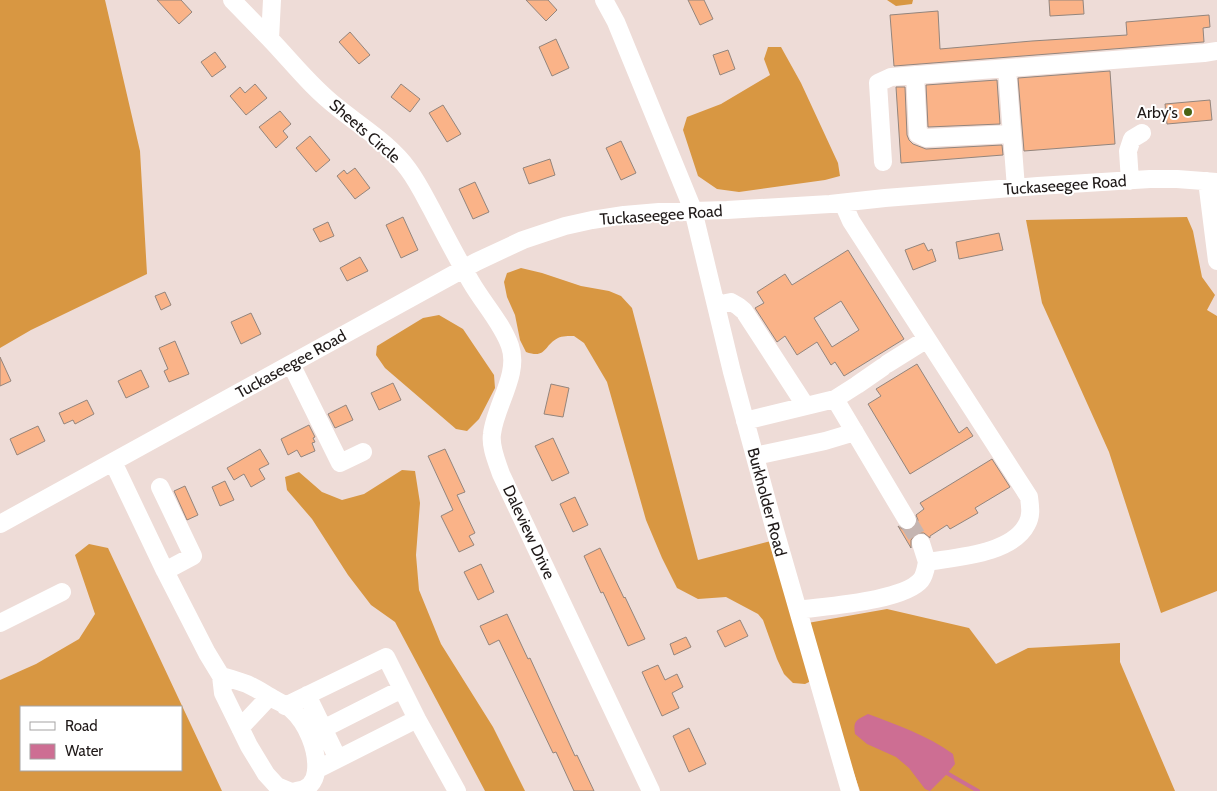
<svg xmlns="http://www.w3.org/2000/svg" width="1217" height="791" viewBox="0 0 1217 791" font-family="Cabin,sans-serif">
<rect width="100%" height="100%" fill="#eedcd7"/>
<path fill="#d89742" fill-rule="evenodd" d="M0 0H105L140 151 147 274 31 330 0 348Z
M887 0H913L912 4 896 6Z
M768 47H781L801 83 838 163 840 176 825 180 739 192 717 189 698 176 683 130 687 117 721 104 770 75 764 59Z
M1187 217 1193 231 1202 277 1215 295 1207 310 1217 316V591L1161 613 1109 452 1042 303 1026 220Z
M521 268 542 273 581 286 609 291 621 296 632 308 698 560 771 541 811 681 805 684 793 683 784 674 777 659 763 620 758 614 726 597 698 599 677 588 662 558 646 520 607 382 584 343 574 336C569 336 562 336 558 338 543 346 547 359 526 352L520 340 515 315 507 297 504 282 507 273Z
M439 315 463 329 494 375 495 388 479 419 467 431 456 429 385 368 376 355 377 346 423 318Z
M402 470 415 471 420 503 416 555 419 590 441 644 493 727 525 791H485L395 622 371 605 348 575 312 519 287 490 285 477 299 472 322 492 342 500 364 494Z
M89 544 108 548 222 791H0V680L36 664 79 639 95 614 75 555ZM21 707H181V770H21Z
M887 609 969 628 996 664 1028 648 1120 643V662L1175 791H860L802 624Z"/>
<path fill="#cd6e93" d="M868 714C897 725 927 735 953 754L955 764 947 774 930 791 925 789 909 768 896 757 867 744 855 734C853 721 856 720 868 714Z"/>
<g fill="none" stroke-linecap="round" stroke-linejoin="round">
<path stroke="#cd6e93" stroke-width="4" d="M945 772 978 791"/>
</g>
<path fill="#fab388" stroke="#93857d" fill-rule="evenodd" d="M157 0H181L192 12 179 24Z
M526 0H548L557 10 546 21Z
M688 0H704L713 19 700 25Z
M1049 0H1083L1084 14 1050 16Z
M938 11 940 49 1032 41 1127 35 1126 22 1209 15 1210 27 1203 28 1204 42H1203L894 66 890 15Z
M350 32 370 55 359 64 339 42Z
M556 39 569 68 552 76 539 47Z
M728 50 735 69 720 75 713 55Z
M215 52 226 67 212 77 201 62Z
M1110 71 1115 144 1024 151 1018 78Z
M997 80 1000 124 928 127 926 85Z
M255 84 267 98 246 115 230 96 240 87 245 93Z
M401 84 420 99 410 112 391 97Z
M896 87H905L907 135 909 140 913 144 926 149 1002 145 1003 155 901 163Z
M1210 100 1212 120 1167 124 1165 104Z
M443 105 461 134 447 142 429 113Z
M280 111 291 124 283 131 288 137 276 148 259 127Z
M310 136 330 160 316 172 296 148Z
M621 141 636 173 621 180 606 148Z
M550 159 555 175 529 184 523 168Z
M355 168 370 188 355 199 337 176 344 170 347 174Z
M475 182 489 212 473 219 459 189Z
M403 217 418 250 401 258 386 225Z
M328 222 334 236 320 242 313 229Z
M999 233 1003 250 959 259 956 242Z
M924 243 928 251 932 249 936 261 913 270 905 250Z
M848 250 904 339 844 376 835 362 831 365 817 342 797 355 785 336 777 342 755 308 764 303 757 292 785 274 792 285ZM841 301 859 330 832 347 814 318Z
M360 257 368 271 347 281 340 268Z
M165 292 171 305 161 310 155 296Z
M251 313 261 334 241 344 231 322Z
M175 341 189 374 169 382 164 371 168 369 159 348Z
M0 357 11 381 0 386Z
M917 364 959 433 967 427 973 436 910 474 868 404 881 396 876 389Z
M141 370 149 387 126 398 118 381Z
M393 383 401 400 379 410 371 393Z
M551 384 569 388 563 417 544 414Z
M87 400 94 414 75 424 73 420 64 424 59 413Z
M346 405 353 420 335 428 328 414Z
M309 425 315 437 313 438 315 442 312 443 315 451 301 457 297 450 288 455 281 439Z
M38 426 45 441 17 455 10 439Z
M553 438 569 473 552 481 535 446Z
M260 449 269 464 259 469 265 479 251 487 244 474 234 480 227 468Z
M445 449 465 492 457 495 475 533 469 536 474 545 459 552 441 516 453 510 428 456Z
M992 459 1010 487 975 508 978 513 950 529 947 525 930 536V538L924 533H917L914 536 911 540V548L898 526 902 529 907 531 913 529 916 526 918 520 916 515 924 509 920 503Z
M225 481 234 500 220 506 212 487Z
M185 486 198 515 187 520 174 491Z
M575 497 588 525 573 532 560 504Z
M600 548 624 598 625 597 645 639 628 646 603 592 601 593 584 556Z
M481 564 494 592 478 600 464 572Z
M507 614 528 659 530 658 575 756 577 755 594 791H574L556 752 553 753 499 640 489 645 480 626Z
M740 620 748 636 725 647 717 631Z
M686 637 691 647 674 655 670 644Z
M658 665 665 680 677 674 683 687 672 693 679 708 662 716 642 672Z
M689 728 706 764 689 772 673 736Z"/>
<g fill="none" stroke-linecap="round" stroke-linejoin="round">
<path stroke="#c5b5b1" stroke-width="18" stroke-dasharray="18 9" stroke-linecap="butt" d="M907 520 921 543"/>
<path stroke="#fff" stroke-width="18" d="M232 0 270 39
M272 0 270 39C292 62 312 88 337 107 361 127 389 143 408 169 417 181 424 195 431 208 444 233 457 258 471 282 483 303 502 323 510 346 520 374 495 406 492 434 490 447 497 462 501 474L651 791
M604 0 616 22 693 210 732 372 774 527 850 791
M1007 69 1016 188
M915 75 918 134 926 138 1011 134
M883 162 878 83 891 77 1204 53 1217 51
M1130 181 1128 151 1132 139 1142 133
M1207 181 1217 261
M716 305 731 302 738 306 744 311 805 405
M291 364 340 463 363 452
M887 364 927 339
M835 399 857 385 883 367
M745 421 835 399 907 520
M755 456 825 441 855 432
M113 462 165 571 207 653 221 676 223 693 249 746 266 774 277 786 289 791
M160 487 193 556 165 571
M0 524 476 262 523 240 565 226 592 220 624 215 659 212 727 210 830 204 885 198 1038 186 1150 179H1177L1217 182
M921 543 927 562
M798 610C826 606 904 601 921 580 925 575 926 567 927 562 957 557 1012 554 1027 524 1032 515 1030 506 1029 497L851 221 843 203
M0 623 62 592
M221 676C229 678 238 681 247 684 256 688 265 694 274 699 279 702 286 705 291 709 307 723 318 750 316 771 315 783 307 790 296 791
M307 695 338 759
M285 706 386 657 417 719 457 791
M240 728 269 697
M323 729 402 689
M316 770 417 719"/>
</g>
<circle fill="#4a6414" stroke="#fff" stroke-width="2" cx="1188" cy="112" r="5"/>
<g text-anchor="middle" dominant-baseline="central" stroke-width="4" stroke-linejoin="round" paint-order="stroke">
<g font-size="16" fill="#1f1918" stroke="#fff" text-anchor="end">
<text x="1178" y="112">Arby's</text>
</g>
<g font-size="16" fill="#1f1918" stroke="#fff">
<text transform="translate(365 131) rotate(41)">Sheets Circle</text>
<text transform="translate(1065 185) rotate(-4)">Tuckaseegee Road</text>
<text transform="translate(661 215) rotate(-4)">Tuckaseegee Road</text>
<text transform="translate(291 364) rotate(-29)">Tuckaseegee Road</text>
<text transform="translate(767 502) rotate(75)">Burkholder Road</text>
<text transform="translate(529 532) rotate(65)">Daleview Drive</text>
</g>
</g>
<rect x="20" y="706" width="162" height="65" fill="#ffffff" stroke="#a5a3a3"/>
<rect x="30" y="722" width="25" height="8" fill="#ffffff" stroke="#a5a3a3"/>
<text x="65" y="731" font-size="15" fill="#1f1918">Road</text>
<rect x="30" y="744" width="25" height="15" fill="#cd6e93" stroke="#a5a3a3"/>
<text x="65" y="756" font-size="15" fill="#1f1918">Water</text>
</svg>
